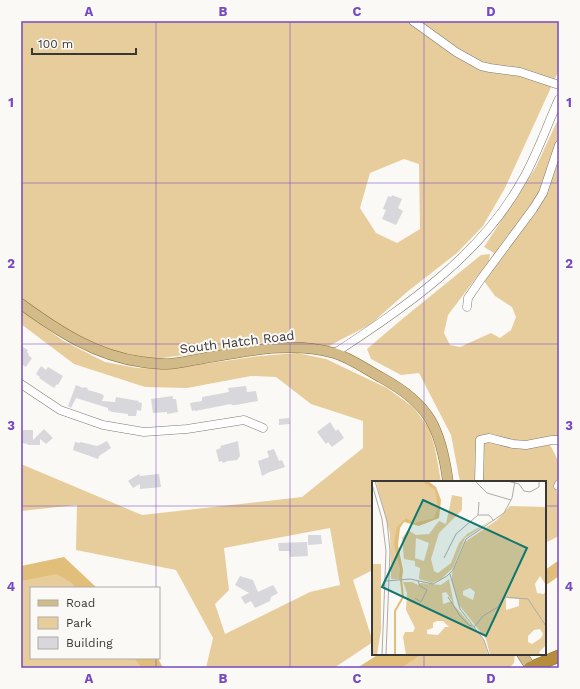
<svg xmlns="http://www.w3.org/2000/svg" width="580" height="689" viewBox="0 0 580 689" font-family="'Work Sans',sans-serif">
<rect width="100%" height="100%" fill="#fbf9f6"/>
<path fill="#e8cd9c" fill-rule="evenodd" d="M21 21H559V70L505 188 483 226 457 253 407 292 371 324 327 347 265 342 221 350 155 359 125 355 96 345 58 325 21 298ZM404 159 419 164 420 229 397 243 376 233 360 208 370 173Z
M559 117V438L548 440C551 448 557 456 559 464 562 477 553 486 559 500V536L547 542 545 553V482H460L451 435 419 373 401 375 371 359 367 349 401 320 481 255 490 254 489 261 494 253 484 247 536 167ZM479 274 495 296 512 307 516 317 511 330 500 338 491 333 460 347 450 345 444 333 448 315Z
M21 310 62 340 105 362 137 368 169 369 260 356 297 353 326 359 387 388 413 407 429 428 435 448 441 482H373V570L353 580 373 642 334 668H206L213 638 176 570 76 550 77 505 21 511V464L142 515 302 497 363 448V421L311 404 276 377 251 376 187 388 145 387 74 364 21 324ZM330 528 340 585 310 592 225 634 215 604 229 590 224 548Z
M58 566 87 588H31V658H147L153 668H21V573Z
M398 654H515L514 663 509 668H378Z"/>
<path fill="#e1be7a" d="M64 557 97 588H76L72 583 57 574 21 581V566Z
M379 654H421L401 668H357Z
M134 658H158L163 668H142Z"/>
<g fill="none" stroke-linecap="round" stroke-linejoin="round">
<path stroke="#e1be7a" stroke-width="13" d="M545 578 559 568"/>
</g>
<path fill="#d8d7db" d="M392 195 402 199 398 208 403 211 396 225 382 219 386 210 383 209 388 196 391 197Z
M23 347 28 350 27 352 29 354 28 355 32 358 26 367 21 364V349Z
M41 366 46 370 48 367 63 376 58 385 57 384 54 388 39 378 40 377 36 374Z
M76 385 83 388 85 387 87 388 88 390 102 394 104 396 102 401 115 402 116 397 139 401 138 402 142 403 141 411 137 410 136 416H128V414L112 412 108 410V408L76 398 71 408 68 406Z
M246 386 247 392 256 391 258 401 236 405H232L231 404 195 411V410L192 411 190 403 202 401V397L229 392 228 388Z
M173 396V399H176L178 412 167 414V412L153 413 151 399Z
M289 418 290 424 279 425V419Z
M330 422 336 431 338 429 344 438 332 447 328 442 326 444 317 432Z
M44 429 53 438 46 444 40 439V445H27L28 444 21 443V430H33V440Z
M107 441 111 448 99 456 98 459 73 450 75 442 80 443V442L97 446Z
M238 441 240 456 237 460 228 461 223 463 222 461 219 462 216 450 221 448 220 446Z
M274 449 279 461 282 460 285 467 267 473 266 474 262 476 258 461 269 457 267 451Z
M139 474 140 476 159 474 161 487 140 489V484L133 488 128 481Z
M308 535H321L322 544 308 545Z
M307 542 308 556 290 557 289 551H279L278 543Z
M240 576 253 580 258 592 273 585 278 593 271 597 270 601 255 608 251 601 245 604 241 597 249 593 235 585Z"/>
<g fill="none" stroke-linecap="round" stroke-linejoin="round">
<g stroke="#7b7a76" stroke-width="9">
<path id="minor" d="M413 21 456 52 481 66 490 68 520 72 559 85
M467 307 468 298 481 279 533 209 543 193 559 145
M335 353C406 306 481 256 523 179 537 155 547 125 559 99
M21 384 60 410 103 425 144 432 187 429 244 420 263 428
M479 482 480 440 489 438 513 444 526 445 552 440H559
M558 486 559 484"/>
</g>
<g stroke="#8a703a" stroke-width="11">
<path id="major" d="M21 304C58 331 96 356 142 362 150 363 158 364 166 364 179 364 192 360 205 358 247 351 292 341 334 353 351 358 367 370 382 378 430 404 441 429 448 482
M522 654 531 668"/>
</g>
<g stroke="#8a703a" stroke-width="13">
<path id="highway" d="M530 668 559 656"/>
</g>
<use href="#minor" stroke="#fff" stroke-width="8"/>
<use href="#major" stroke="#d3bb89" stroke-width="10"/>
<use href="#highway" stroke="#b68e3b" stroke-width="12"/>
</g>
<path fill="none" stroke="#7749c1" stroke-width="1" stroke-opacity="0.55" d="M156 21V588M290 21V668M424 21V482M21 183H559M21 344H559M21 506H373M545 506H559M424 654V668M156 658V668"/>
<g text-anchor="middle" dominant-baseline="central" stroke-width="4" stroke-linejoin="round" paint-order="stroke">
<g font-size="13" fill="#393837" stroke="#fbf9f6">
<text transform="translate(237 342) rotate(-7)">South Hatch Road</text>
</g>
</g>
<g transform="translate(372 481)">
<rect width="174" height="174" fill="#fbf9f6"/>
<path d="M4 0H53L64 8 68 19 66 36 42 43 34 39 27 46 25 55 29 98H19L18 53ZM80 14 90 16V29L67 52 59 78 62 90 66 92 79 82 87 62 95 53 120 39 93 57 81 87 69 98 60 102 47 98 48 87 43 85V80L32 78 30 57 36 49 44 54 57 53 67 40 74 43ZM44 57 57 62 52 80 43 77ZM138 25 174 26V104L168 95 163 103 165 112 172 113 174 109V164L167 171 169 174H118L114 158 87 124 80 100V92L93 61 125 39ZM98 107 103 111 101 119 91 114V110ZM134 117 147 118V125L134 129ZM168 148 171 153 169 157 160 163 156 161V155L162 149ZM0 83H9V149L5 174H0ZM77 98 82 124 112 159 116 174H34L31 156 33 151H41L43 147 34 129 35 112 31 101H40L46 104 49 102 69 104ZM74 111 80 120 71 123 70 112ZM65 140H71L77 146H73L66 154 55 153V149L61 147V142Z" fill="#e8cd9c" fill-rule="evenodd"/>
<path d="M50 0H56L64 6 69 19 67 37 47 45 32 41 28 47 26 64 31 89 30 98H27L28 88 22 64 25 46 34 37 42 42 62 37 66 27 63 9Z" fill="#e1be7a"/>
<path fill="none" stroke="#e1be7a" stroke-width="2" d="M23 174V130L31 116 29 99"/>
<path fill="none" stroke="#adacaa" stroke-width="1" d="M3 0 15 40 18 70 14 174M103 0 115 12 139 19M135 0 147 3 152 10 158 11 167 6V0M0 3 10 38 14 70 10 174M106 34H117L122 40M72 77 84 53 106 34 107 21M78 93 88 128 112 159 117 174M14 100 38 98 61 103 75 95 81 89 94 58 132 32 140 17 143 0M76 116 88 135 98 145 100 144M43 117 49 121 55 109 48 105 46 100M102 146 111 135 126 126 132 116 156 118 174 145"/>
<path fill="#0f766e" fill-opacity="0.15" stroke="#0f766e" stroke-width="2" d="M51 19 155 67 114 155 10 106Z"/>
<rect width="174" height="174" fill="none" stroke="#393837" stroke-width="2"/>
</g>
<rect width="580" height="689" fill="none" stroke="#fbf9f6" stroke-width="44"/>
<rect x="30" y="587" width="130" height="72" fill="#fbf9f6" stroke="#adacaa"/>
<rect x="38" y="600" width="20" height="6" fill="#d3bb89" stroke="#adacaa"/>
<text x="66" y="607" font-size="12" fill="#393837">Road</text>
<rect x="38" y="617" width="20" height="12" fill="#e8cd9c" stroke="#adacaa"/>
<text x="66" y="627" font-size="12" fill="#393837">Park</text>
<rect x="38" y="637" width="20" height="12" fill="#d8d7db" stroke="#adacaa"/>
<text x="66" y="647" font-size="12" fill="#393837">Building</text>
<path d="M32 48v6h104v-6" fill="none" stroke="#393837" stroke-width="2"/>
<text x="38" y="48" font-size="12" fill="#393837" stroke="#fbf9f6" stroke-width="3" paint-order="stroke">100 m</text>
<rect x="22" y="22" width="536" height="645" fill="none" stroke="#7749c1" stroke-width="1.5"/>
<g font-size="13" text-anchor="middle" font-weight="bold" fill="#7749c1">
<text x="89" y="16">A</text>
<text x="223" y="16">B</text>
<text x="357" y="16">C</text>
<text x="491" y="16">D</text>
<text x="11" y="107">1</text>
<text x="569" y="107">1</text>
<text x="11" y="268">2</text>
<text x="569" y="268">2</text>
<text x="11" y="430">3</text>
<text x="569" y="430">3</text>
<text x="11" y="591">4</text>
<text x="569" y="591">4</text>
<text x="89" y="683">A</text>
<text x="223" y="683">B</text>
<text x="357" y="683">C</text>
<text x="491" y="683">D</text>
</g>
</svg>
